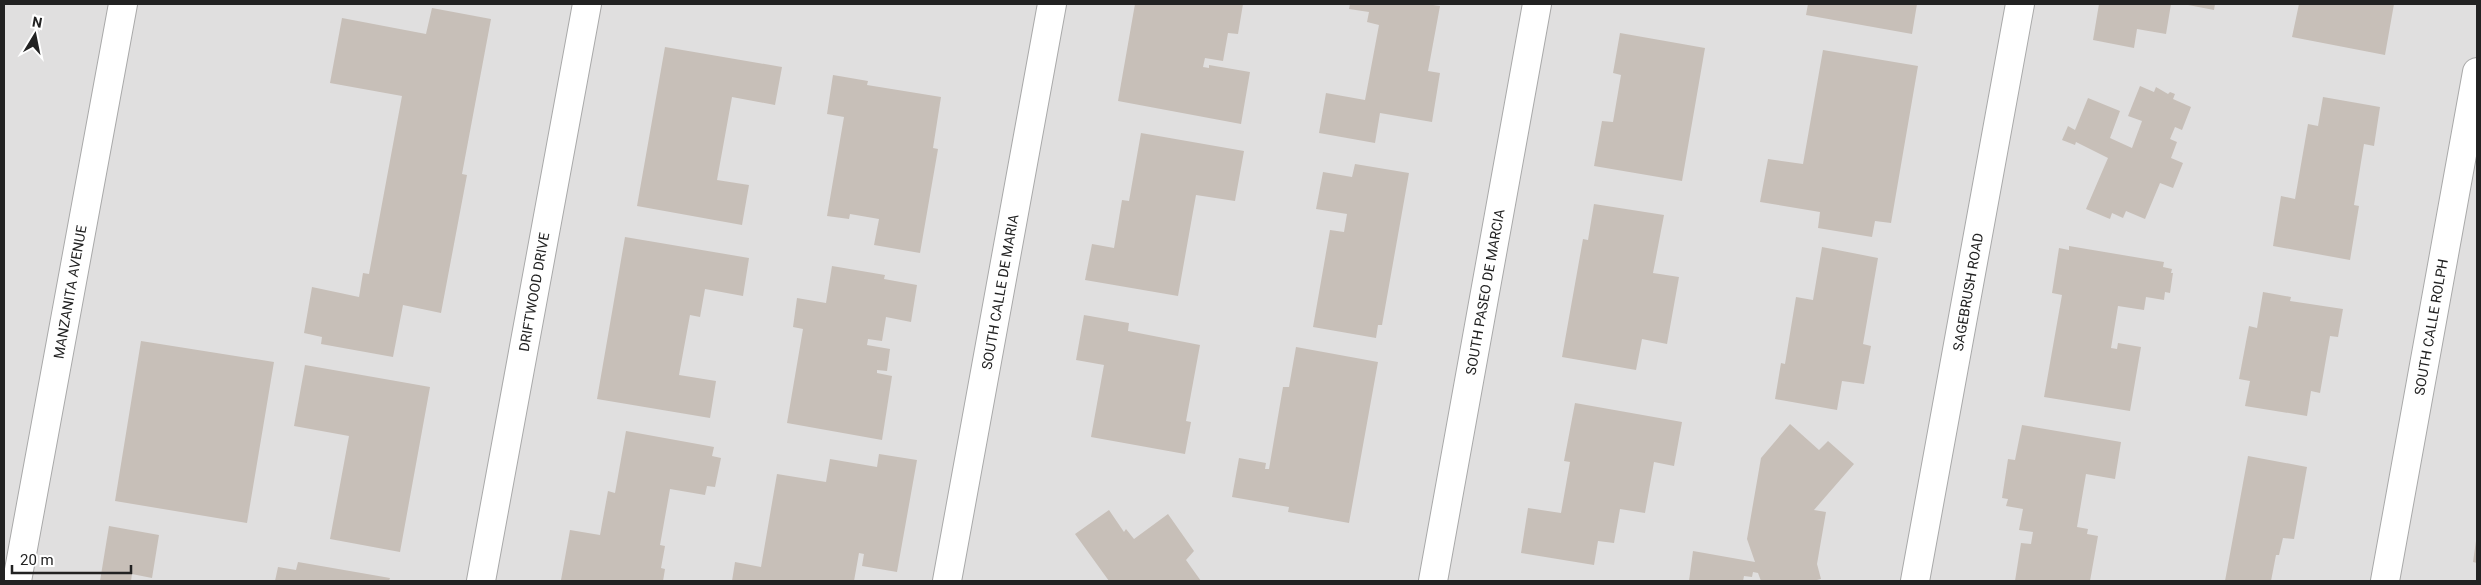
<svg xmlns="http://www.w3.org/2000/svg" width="2481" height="585" viewBox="0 0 2481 585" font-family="Roboto,sans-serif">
<rect width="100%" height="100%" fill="#f2efe9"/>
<path fill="#e0dfdf" d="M4 4H2477V581H4Z"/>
<path fill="#c7bfb8" d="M1135 4H1243L1238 34 1228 33 1223 61 1205 58 1203 67 1209 68V65L1250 72 1241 124 1118 101Z
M1350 4H1426L1440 6 1428 71 1440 73 1432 122 1380 113 1375 143 1319 133 1326 93 1365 100 1379 25 1367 22 1369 12 1349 9Z
M1808 4H1917L1912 34 1806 15Z
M2099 4H2171L2166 34 2137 29 2134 48 2093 40Z
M2183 4H2215L2214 10Z
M2299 4H2394L2385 55 2292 37Z
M432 8 491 19 462 174 467 175 441 313 403 305 393 357 321 344 322 337 304 333 312 287 359 297 363 273 369 274 402 96 330 83 342 18 426 34Z
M1620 33 1705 48 1682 181 1594 166 1602 121 1613 122 1621 75 1613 73Z
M665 47 782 67 775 105 732 97 717 180 749 185 742 225 637 206Z
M1823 50 1918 66 1891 223 1875 221 1872 237 1818 228 1820 212 1760 202 1768 159 1803 164Z
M833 75 868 81 867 85 941 97 933 148 938 149 920 253 874 245 879 219 850 214 849 219 827 216 844 117 827 114Z
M2140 86 2154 92 2156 87 2168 94 2170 92 2175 94 2173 99 2191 107 2182 130 2175 127 2170 139 2177 142 2171 158 2183 163 2173 188 2160 183 2145 219 2126 211 2123 218 2112 213 2110 219 2086 209 2108 158 2076 142 2075 145 2062 140 2068 126 2075 130 2088 98 2120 111 2110 138 2132 148 2142 121 2128 116Z
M2323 97 2380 107 2374 146 2364 144 2354 205 2359 206 2350 260 2273 246 2281 196 2295 199 2308 124 2318 126Z
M1141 133 1244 151 1235 201 1196 195 1178 296 1085 280 1092 244 1114 248 1122 200 1129 201Z
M1355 164 1409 173 1382 325H1378L1376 338 1313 327 1330 230 1344 232 1347 214 1316 209 1323 172 1352 177Z
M1594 204 1664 215 1653 273 1679 277 1667 344 1642 339 1636 370 1562 357 1583 239 1588 240Z
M625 237 749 258 743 296 705 289 700 317 690 315 679 375 716 381 710 418 597 399Z
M2069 246 2164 262 2163 267 2172 269 2171 273H2173L2170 293 2165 292 2164 300 2146 297 2144 310 2118 306 2111 348 2117 349 2118 343 2141 347 2130 411 2044 397 2062 295 2052 293 2059 248 2069 250Z
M1822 247 1878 258 1863 344 1871 346 1864 384 1842 381 1837 410 1775 399 1781 363 1785 364 1796 297 1813 300Z
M832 266 885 275 884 279 917 285 911 322 886 317 882 341 868 339 867 345 890 349 887 371 877 370V373L892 376 882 440 787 423 803 329 793 327 797 298 826 303Z
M2263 292 2291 297 2290 301 2343 309 2338 337 2330 336 2320 393 2311 391 2307 416 2245 406 2250 381 2239 379 2249 326 2257 328Z
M1084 315 1129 323 1128 331 1200 345 1186 421 1191 422 1185 454 1091 437 1104 365 1076 360Z
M141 341 274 362 247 523 115 501Z
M1296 347 1378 362 1349 523 1288 512 1289 507 1232 497 1239 458 1266 463 1265 469H1269L1283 387H1289Z
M305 365 430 387 400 552 330 539 349 436 294 426Z
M1575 403 1682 422 1674 466 1654 462 1645 513 1620 509 1614 543 1598 541 1594 565 1521 553 1528 508 1561 513 1570 462 1564 461Z
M1790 424 1819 450 1828 441 1854 464 1814 510 1826 512 1817 564 1821 579 1813 581H1761L1758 573 1753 572 1752 577 1744 576 1743 581H1689L1693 551 1755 562 1747 539 1761 458Z
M2022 425 2121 442 2115 479 2086 474 2077 527 2088 529 2087 534 2098 536 2090 581H2015L2021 543 2031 544 2033 532 2019 530 2023 509 2006 506 2008 499 2002 498 2008 459 2015 460Z
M626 431 714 447 712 456 721 458 715 487 707 486 705 495 670 489 660 545 665 546 661 568 665 569 663 581 561 580 570 530 600 535 608 491 615 493Z
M879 454 917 460 897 572 862 566 864 554 859 553 854 581H732L735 562 761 567 777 474 826 482 830 459 877 467Z
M2248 456 2307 467 2294 539 2283 538 2279 555H2276L2271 581H2225Z
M1109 510 1124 532 1126 529 1134 539 1168 514 1194 551 1186 560 1201 581H1109L1075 534Z
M109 526 159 535 152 578 132 574 131 581H100Z
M2476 541H2477V563L2473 562Z
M298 562 390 578 389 581H275L278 567 296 570Z"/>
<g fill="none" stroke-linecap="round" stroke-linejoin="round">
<g stroke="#a9a9a9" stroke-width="30">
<path id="minor" d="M17 581 123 4
M481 581 587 4
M947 581 1052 4
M1433 581 1537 4
M1915 581 2020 4
M2385 581 2477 72"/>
</g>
<use href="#minor" stroke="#fff" stroke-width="28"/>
</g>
<g text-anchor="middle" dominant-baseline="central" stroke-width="4" stroke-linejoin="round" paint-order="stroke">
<g font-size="14" fill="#222" stroke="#fff">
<text transform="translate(70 292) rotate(-80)">MANZANITA AVENUE</text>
<text transform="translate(534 292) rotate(-80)">DRIFTWOOD DRIVE</text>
<text transform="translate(1000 292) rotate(-80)">SOUTH CALLE DE MARIA</text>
<text transform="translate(1485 292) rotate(-80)">SOUTH PASEO DE MARCIA</text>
<text transform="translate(1968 292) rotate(-80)">SAGEBRUSH ROAD</text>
<text transform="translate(2431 327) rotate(-80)">SOUTH CALLE ROLPH</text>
</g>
</g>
<rect width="2481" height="585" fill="none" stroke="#222222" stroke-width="10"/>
<g transform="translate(35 35) rotate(10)" stroke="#ffffff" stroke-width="4" paint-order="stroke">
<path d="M0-4L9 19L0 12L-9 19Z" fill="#222222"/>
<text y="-8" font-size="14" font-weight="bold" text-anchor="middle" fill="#222222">N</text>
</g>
<path d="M12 565v8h119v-8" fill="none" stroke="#222222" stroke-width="2.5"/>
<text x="20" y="565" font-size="15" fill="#222222" stroke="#ffffff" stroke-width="4" paint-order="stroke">20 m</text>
</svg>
